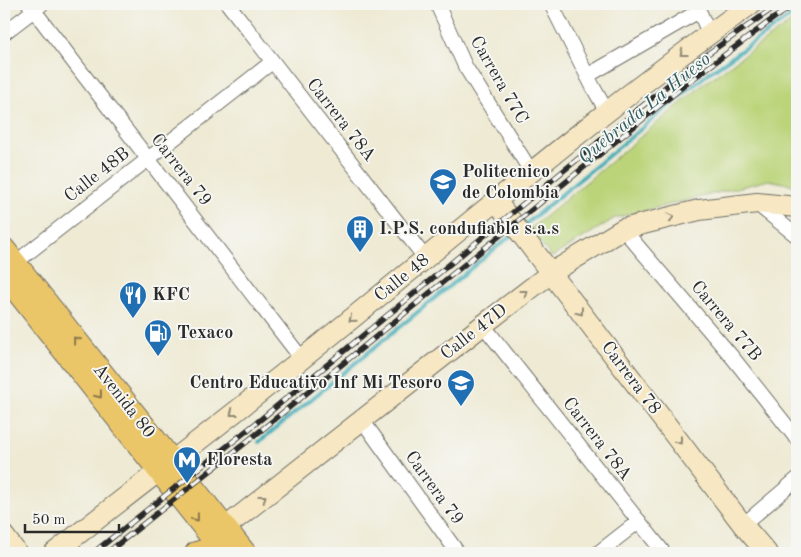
<svg xmlns="http://www.w3.org/2000/svg" width="801" height="557" viewBox="0 0 801 557" font-family="'Old Standard TT',serif">
<rect width="100%" height="100%" fill="#f6f6f2"/>
<filter id="ink" filterUnits="userSpaceOnUse"><feTurbulence type="fractalNoise" baseFrequency=".02" numOctaves="2"/><feDisplacementMap in="SourceGraphic" scale="10" xChannelSelector="R" yChannelSelector="G"/><feConvolveMatrix kernelMatrix="1 2 1 2 8 2 1 2 1" color-interpolation-filters="sRGB"/></filter>
<filter id="wash" filterUnits="userSpaceOnUse"><feTurbulence type="fractalNoise" baseFrequency=".0096" numOctaves="4" result="noise"/><feDisplacementMap in="SourceGraphic" scale="20" xChannelSelector="R" yChannelSelector="G"/><feGaussianBlur stdDeviation="1.12" result="paint"/><feColorMatrix in="noise" values="0 0 0 0 0 0 0 0 0 0 0 0 0 0 0 0 0 1.4 0 .05"/><feComposite in="paint" operator="in"/></filter>
<g filter="url(#wash)">
<rect width="100%" height="100%" fill="#eeead4"/>
<path fill="#bbd479" stroke="#738052" d="M797 18V186L769 180 615 218 552 257 529 230 706 82Z"/>
<g fill="none" stroke-linecap="round" stroke-linejoin="round">
<path stroke="#3dadb9" stroke-width="4" d="M522 227 710 72 797 12
M259 442 513 234"/>
</g>
</g>
<g filter="url(#ink)">
<g fill="none" stroke-linecap="round" stroke-linejoin="round">
<g stroke="#6f6e66" stroke-width="16">
<path id="street" d="M29 4 302 359
M228 4 426 259
M437 4 465 66 532 173
M551 4 593 87 607 112
M696 4 709 33
M4 33 42 4
M587 76 699 11
M757 204 797 236
M623 229 733 358 797 439
M15 263 272 62
M483 325 664 553
M362 420 458 553
M743 525 797 479
M598 553 639 521"/>
</g>
<g stroke="#6f6e66" stroke-width="22">
<path id="secondary" d="M496 201 743 525 767 553
M4 536 17 553
M213 537 483 325 551 273 623 229 699 210 757 203 797 207
M54 553C144 482 236 413 324 341 465 227 603 109 751 4"/>
</g>
<g stroke="#6f6e66" stroke-width="24">
<path id="primary" d="M4 249 245 553
M4 275 224 553
M196 553 210 549H220"/>
</g>
<use href="#street" stroke="#fff" stroke-width="14"/>
<use href="#secondary" stroke="#f7e8c3" stroke-width="20"/>
<use href="#primary" stroke="#ebc669" stroke-width="22"/>
<g stroke="#2b2b2b" stroke-width="5.5">
<path id="rail" d="M93 553 255 424 696 62 779 4
M107 553 259 432 686 84 774 18 796 4"/>
</g>
<use href="#rail" stroke="#f6f6f2" stroke-width="4" stroke-dasharray="11" stroke-linecap="butt"/>
</g>
<defs><path id="oneway-chevron" d="M-2-3.5L2.5 0L-2 3.5" fill="none" stroke-width="1.6" stroke-linecap="round" stroke-linejoin="round" transform="scale(1.25)"/></defs>
<g stroke="#918a77">
<use href="#oneway-chevron" transform="translate(683 53) rotate(142)"/>
<use href="#oneway-chevron" transform="translate(671 217) rotate(-14)"/>
<use href="#oneway-chevron" transform="translate(524 293) rotate(-37)"/>
<use href="#oneway-chevron" transform="translate(580 312) rotate(53)"/>
<use href="#oneway-chevron" transform="translate(352 319) rotate(141)"/>
<use href="#oneway-chevron" transform="translate(233 413) rotate(142)"/>
<use href="#oneway-chevron" transform="translate(679 441) rotate(53)"/>
<use href="#oneway-chevron" transform="translate(263 498) rotate(-37)"/>
</g>
<g stroke="#8b784a">
<use href="#oneway-chevron" transform="translate(76 340) rotate(-128)"/>
<use href="#oneway-chevron" transform="translate(99 395) rotate(52)"/>
<use href="#oneway-chevron" transform="translate(196 518) rotate(52)"/>
</g>
</g>
<defs>
<g id="university-pin" transform="scale(1.4375)"><path d="M0 17L-7.5 6A9.5 9.5 0 1 1 7.5 6Z" fill="#1f6fb2" stroke="#f6f6f2"/><path d="M0-5L7-2L0 1L-7-2ZM-4 1L0 2.5L4 1V4Q0 6-4 4Z" fill="#fff"/></g>
<g id="building-pin" transform="scale(1.4375)"><path d="M0 17L-7.5 6A9.5 9.5 0 1 1 7.5 6Z" fill="#1f6fb2" stroke="#f6f6f2"/><path d="M-4-6H4V6H1V3H-1V6H-4ZM-2.5-4.3h1.7v1.8h-1.7ZM.8-4.3h1.7v1.8H.8ZM-2.5-1h1.7V.8h-1.7ZM.8-1h1.7V.8H.8Z" fill="#fff"/></g>
<g id="restaurant-pin" transform="scale(1.4375)"><path d="M0 17L-7.5 6A9.5 9.5 0 1 1 7.5 6Z" fill="#1f6fb2" stroke="#f6f6f2"/><path d="M-5-6h1v4h1v-4h1v4h1v-4h1v5L-1.5 .5V6h-2V.5L-5-1ZM5-6V6H3V1.5H1.5Q1.5-4 5-6Z" fill="#fff"/></g>
<g id="fuel-pin" transform="scale(1.4375)"><path d="M0 17L-7.5 6A9.5 9.5 0 1 1 7.5 6Z" fill="#1f6fb2" stroke="#f6f6f2"/><path d="M-5.5-6h7V0h2V4h1.3V-2.5L3-4.5l.8-.8L6-3V5H2.5V1h-1V6h-7ZM-4.2-4.7v3.2H.2V-4.7Z" fill="#fff"/></g>
<g id="school-pin" transform="scale(1.4375)"><path d="M0 17L-7.5 6A9.5 9.5 0 1 1 7.5 6Z" fill="#1f6fb2" stroke="#f6f6f2"/><path d="M0-5L7-2L0 1L-7-2ZM-4 1L0 2.5L4 1V4Q0 6-4 4Z" fill="#fff"/></g>
<g id="metro-pin" transform="scale(1.4375)"><path d="M0 17L-7.5 6A9.5 9.5 0 1 1 7.5 6Z" fill="#1f6fb2" stroke="#f6f6f2"/><path d="M-5.5 5V-5H-3L0 0L3-5H5.5V5H3V-.5L0 4L-3-.5V5Z" fill="#fff"/></g>
</defs>
<g fill-rule="evenodd">
<use href="#university-pin" x="443" y="182"/>
<use href="#building-pin" x="360" y="229"/>
<use href="#restaurant-pin" x="133" y="295"/>
<use href="#fuel-pin" x="158" y="333"/>
<use href="#school-pin" x="461" y="383"/>
<use href="#metro-pin" x="187" y="460"/>
</g>
<g text-anchor="middle" dominant-baseline="central" stroke-width="4" stroke-linejoin="round" paint-order="stroke">
<g font-size="18" fill="#2b2b2b" stroke="#f6f6f2">
<text transform="translate(499 80) rotate(60)">Carrera 77C</text>
<text transform="translate(341 120) rotate(52)">Carrera 78A</text>
<text transform="translate(181 170) rotate(52)">Carrera 79</text>
<text transform="translate(97 175) rotate(-38)">Calle 48B</text>
<text transform="translate(402 278) rotate(-39)">Calle 48</text>
<text transform="translate(726 321) rotate(50)">Carrera 77B</text>
<text transform="translate(474 332) rotate(-38)">Calle 47D</text>
<text transform="translate(631 378) rotate(53)">Carrera 78</text>
<text transform="translate(124 401) rotate(52)">Avenida 80</text>
<text transform="translate(597 439) rotate(52)">Carrera 78A</text>
<text transform="translate(434 488) rotate(54)">Carrera 79</text>
</g>
<g font-size="18" font-weight="bold" fill="#2b2b2b" stroke="#f6f6f2" text-anchor="start">
<text x="462" y="172">Politecnico<tspan x="462" dy="21">de Colombia</tspan></text>
<text x="379" y="229">I.P.S. condufiable s.a.s</text>
<text x="152" y="295">KFC</text>
<text x="177" y="333">Texaco</text>
<text x="442" y="383" text-anchor="end">Centro Educativo Inf Mi Tesoro</text>
<text x="206" y="460">Floresta</text>
</g>
<g font-size="19" font-style="italic" fill="#325f64" stroke="#f6f6f2">
<text transform="translate(645 109) rotate(-39)">Quebrada La Hueso</text>
</g>
</g>
<rect width="801" height="557" fill="none" stroke="#f6f6f2" stroke-width="20"/>
<path d="M25 524v8h94v-8" fill="none" stroke="#2b2b2b" stroke-width="2.5"/>
<text x="32" y="524" font-size="15" fill="#2b2b2b" stroke="#f6f6f2" stroke-width="4" paint-order="stroke">50 m</text>
</svg>
